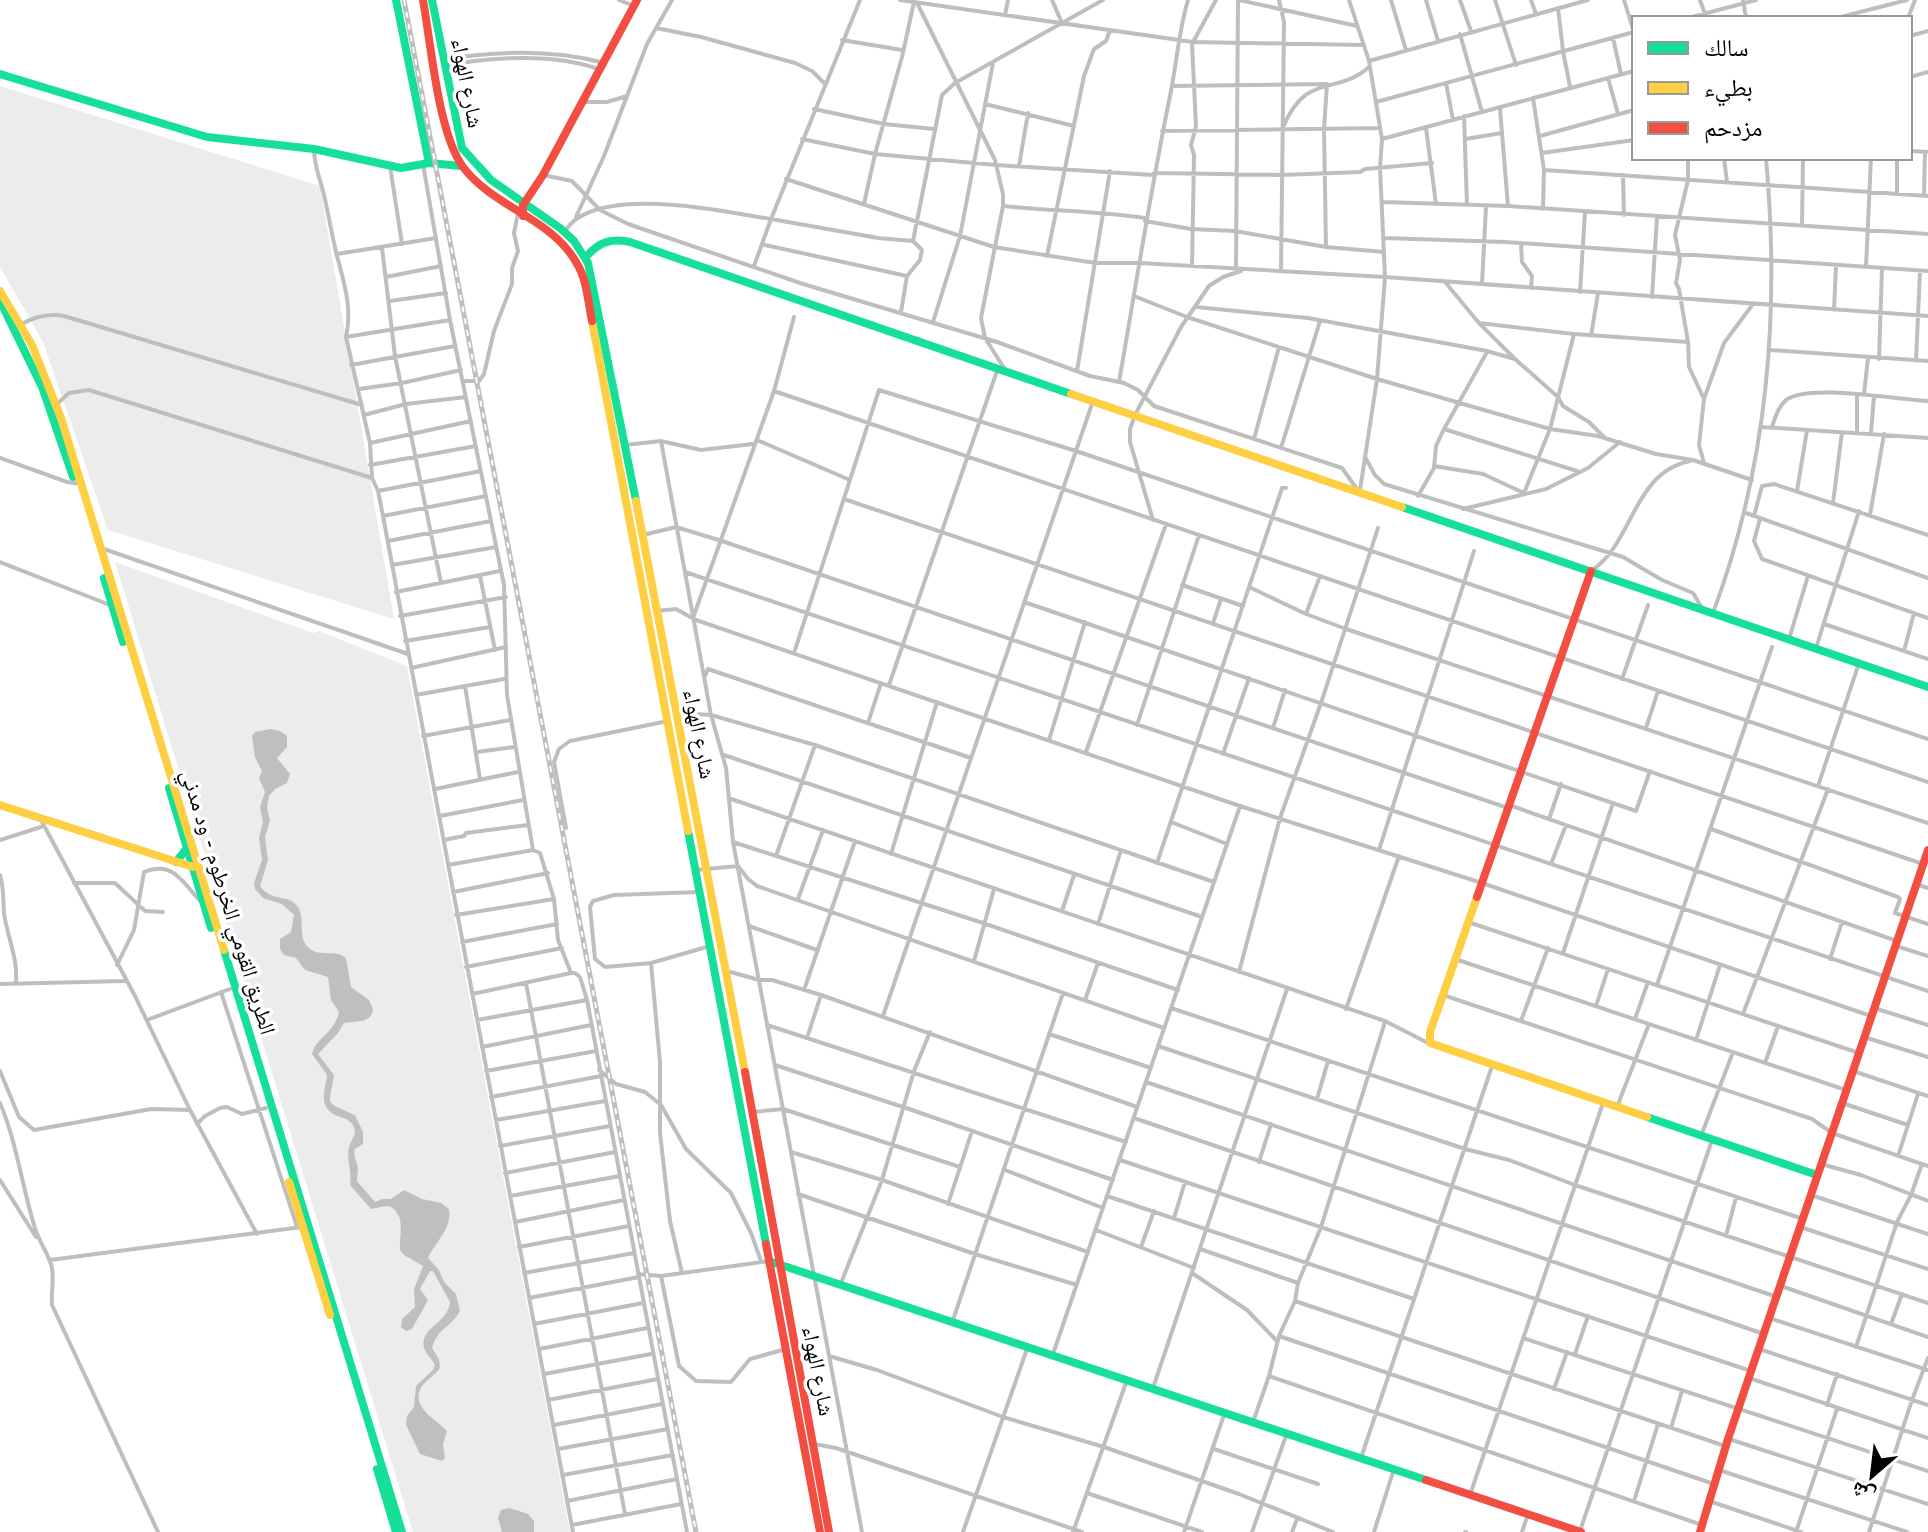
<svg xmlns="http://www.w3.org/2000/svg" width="1928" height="1532" viewBox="0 0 1928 1532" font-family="'Varela Round','Noto Naskh Arabic',sans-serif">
<rect width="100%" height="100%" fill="#fff"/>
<path fill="#ececec" d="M0 86 320 186 394 619 108 530 43 342 0 267Z
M115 562 313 633 319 631 407 666 570 1532H413Z"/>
<path fill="#bfbfbf" d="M271 729 280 731 287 736V747L277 758 290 774 287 783 275 789 269 796 267 807 270 821 265 837 268 860 260 886C272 903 288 893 298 907 306 920 296 937 310 949 320 957 335 949 346 958L351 987 369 1000 373 1009C371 1025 356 1020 344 1023L338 1033 318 1054 334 1075C329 1109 323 1100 355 1115L363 1132V1144L355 1149 354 1154 358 1168 357 1181 375 1202 382 1199H391L404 1190 422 1199 441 1203 449 1209C452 1229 435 1242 428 1258L439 1270 444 1282 456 1294 460 1311C452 1327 438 1327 432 1348L439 1359 440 1368C435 1376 425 1380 421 1388 410 1407 438 1421 447 1431L443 1444 445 1458 442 1461 420 1454 406 1425 407 1416 414 1407 416 1386 433 1370 435 1365C432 1359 426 1354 424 1348 419 1327 448 1324 450 1302L433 1271H430L420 1289 428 1300 412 1329 406 1331 401 1327 402 1319 415 1307 414 1289 423 1266 404 1255 400 1250C399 1236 406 1216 391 1207 386 1204 376 1209 371 1209L350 1185C352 1173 346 1156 349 1147 351 1139 359 1133 352 1124 348 1118 341 1118 335 1115 318 1106 325 1091 327 1075L312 1054C317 1036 334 1034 339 1012L331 1000 328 977 305 970 296 958 284 955 280 949V939L291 932 294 915 282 904 263 898 255 889 254 883 262 860 259 838 263 822 260 807 265 792 259 778 262 771 255 757 252 736 255 732Z
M509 1508 528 1514 534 1521V1532H502L498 1518 501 1510Z"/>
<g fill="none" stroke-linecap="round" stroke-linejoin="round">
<path stroke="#bebebe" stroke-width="4" d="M619 0 634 6
M900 0 1193 42 1363 45
M1052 0 1062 23
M1239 0 1357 26
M1279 0 1284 22 1281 271
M1349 0 1369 61 1382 139 1380 168 1385 277 1377 379 1360 490
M1391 0 1406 50
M1426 0 1438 41
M1460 0 1471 31
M1495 0 1516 65
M1531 0 1536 14
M1624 0 1634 32
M1700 0 1705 14
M1743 0 1746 18
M918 5 995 160 1003 194V206L981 318 985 338 1006 371
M1558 8 1563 51 1570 87
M1005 15 1008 0
M1688 18 1756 0
M1837 18 1907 0
M1908 18 1915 0
M656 28 701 37 795 63 812 71 825 84
M1460 34 1482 112
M1910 36 1928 31
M1613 38 1621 74
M842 40 902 50
M445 59C497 51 553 49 604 63
M1369 61 1588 0
M446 65C495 57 554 52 601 70
M1910 77 1928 72
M1608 78 1618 114
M1446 83 1453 120
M1172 86 1327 84 1324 129 1326 247
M1533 98 1544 170 1543 209
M583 102H607L627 96
M1376 102 1634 32
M985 104 1074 126
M814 109 884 124 934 129
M1500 109 1508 206
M1464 116 1467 205
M1283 127C1308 70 1335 97 1369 67
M1426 128 1436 204
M1162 131 1380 128
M1540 136 1634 110
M802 139 875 154 996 165 1153 175
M1382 139 1634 71
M1465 139 1502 133
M314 149C314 165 319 176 323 191 328 211 331 231 336 252 343 280 353 306 346 337L370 443 372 478 378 491 383 516 573 1532
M1910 151 1928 152
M1542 153 1634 140
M1688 158V180L1675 235 1680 260 1676 283 1679 289 1688 342 1689 367 1704 399 1699 445 1704 463
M1724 158 1727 182
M423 164 450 320 504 585 507 695 533 850 540 853 554 899 558 940 571 973
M390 166 402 244
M1019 166 1028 113
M1544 170 1928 196
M1154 173 1281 175 1360 172 1365 169 1432 163
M543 175 572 181 600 210 628 224 803 284 997 342 1090 376 1124 383 1138 390 1154 406 1342 468 1359 492
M1623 175 1624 215
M786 179 994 247 1095 263H1140L1385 277 1928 316
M1897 194V158
M1924 196 1925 152
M1382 202 1508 206 1928 234
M864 204 875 154 902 57 914 2
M1004 206C1051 211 1098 211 1145 218
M576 217 604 156 647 44 672 0
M1145 221 1191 229 1235 231 1326 247 1384 252
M1802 226 1803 158
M564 233C592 182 724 212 771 219L860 0
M1384 238 1505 242 1928 271
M1521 243 1522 262 1532 276 1531 288
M765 245 907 276
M382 248 395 356 441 583
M337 254 436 238
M1047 256 1084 76 1094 49 1106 41 1110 30
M754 266 771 219 878 238 913 241 942 95 955 83 1103 0
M1192 266 1194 155 1191 145 1196 126 1192 44 1216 0
M1866 267 1871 158
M1236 268 1238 0
M386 277 441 266
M1445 282 1479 323 1515 359 1558 397 1563 406 1589 422 1604 437
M1482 284 1486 206
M1580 292 1585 212
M1134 296 1187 317 1377 379 1550 429 1598 436 1656 454 1693 460 1752 480
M1652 297 1657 217
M390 301 446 293
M1196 307 1308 318 1487 351 1515 359
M1834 310 1836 266
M901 312 907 276 920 260 922 250 913 241
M933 322 960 236 993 63
M1479 323 1574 334 1688 342
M20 325C35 316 48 313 64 316L362 405
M1591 336 1598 293
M346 337 450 320
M1770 350 1928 361
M1879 359 1882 269
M1916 361 1920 271
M351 365 455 346
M1077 371 1110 171
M463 381H479L484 374 494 331 512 284V268L518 251 514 233 518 213
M1119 382C1136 285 1151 188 1171 91 1177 60 1179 30 1188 0
M359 389 402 383 461 370
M774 391 1928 782
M1864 394 1868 358
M1857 395V433
M1704 399 1724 343 1753 304
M57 404 69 393 89 390 372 478
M364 415 406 404 466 397
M1761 427 1928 438
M1772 427C1775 418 1778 407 1786 400 1809 383 1897 400 1928 401
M1444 429 1577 471
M1871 433 1874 396
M1254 439 1279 347
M757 440 850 480
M661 441 711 715 726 768 733 842 862 1532
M370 443 471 421
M625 445 661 441 701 450 753 444
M1281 448 1320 321
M1365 457 1375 475 1384 484 1623 557 1662 580 1693 593 1703 610
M0 458 67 482 81 484
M370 465 476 446
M1434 466 1483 474 1524 493 1550 429 1574 334
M378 491 481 471
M1797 491 1807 430
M1418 496 1434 468 1436 446 1443 431 1487 352
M844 499 1923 864
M1833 503 1842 432
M1463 509 1546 489 1588 468 1620 442
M1746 513 1928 578
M1870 515 1884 434
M383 516 486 496
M1754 516 1762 486 1774 484 1928 535
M1760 519 1754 541 1762 559 1928 618
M1153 520 1130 442V429L1135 415 1181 327 1209 286 1223 277 1241 271
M643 535 676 527 722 541 1508 808
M388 541 491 521
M104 549 408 654
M0 562 110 605
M392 565 496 547
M1591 571C1634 543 1632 473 1690 461
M685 572 1928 991
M480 576 495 650
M1182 585 1243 606
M1249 587 1306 614 1346 629 1928 823
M396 592 500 571
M1024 602 1636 811 1650 771
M657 611 676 609 696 620 1240 806 1482 883 1871 1016
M1713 613C1768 465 1780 314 1766 158
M1306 614 1320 576
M400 616 506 597
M693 618 774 391 794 317
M1213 623 1221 599
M1824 624 1928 659
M1789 639 1808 576
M405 641 490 627
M1816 648 1859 511
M1904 651 1914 613
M794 653 879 390 1076 451 1928 739
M411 668 506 647
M705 676 708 669 971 758
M1622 679 1648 605
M889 685 998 368
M465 686 480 779
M416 695 504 679
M677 713 711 715 815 745 1214 882
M868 723 881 683
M1137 725 1199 535
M1273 728 1285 690
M1646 728 1658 691
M423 736 510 720
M1049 740 1085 622
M477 752 514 747
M1086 752 1166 524
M1223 754 1249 678
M724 755 1202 917
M1818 786 1859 663
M435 789 518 772
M731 799 1385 1021 1432 1045
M1509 805 1897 941
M440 816 523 800
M40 818 134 994 190 1110 257 1234
M1549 819 1561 784
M1171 822 1227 844
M566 828 554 762 559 749 570 741 668 721
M1711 829 1898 897 1900 899 1895 913 1928 924
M0 840 44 826
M444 840 464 836 466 833 528 825
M733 842 983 923 1178 990
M1379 850 1474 551
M891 854 937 702
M776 856 815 745
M1157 863 1282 488H1286
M1551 864 1566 825
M448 865 533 850
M696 870 738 866 748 879 757 886 1164 1028
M0 875C4 888 3 899 4 913 7 936 18 958 16 982
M74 883H115L145 911 163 912
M1916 884 1928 888
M453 892 548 873
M700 892 614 895 593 901 590 907 595 959 605 967 651 963 710 946
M798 899 823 830
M1062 911 1074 875
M456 915 554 899
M1468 922 1859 1053
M1098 924 1121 850
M749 926 817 950
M462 942 557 924
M1896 946 1928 956
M1563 953 1613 803
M1455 959 1846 1090
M1830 959 1842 922
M974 961 994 889
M651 963 660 1062V1133L670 1221 682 1273
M117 965 134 930 144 872C174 860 183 883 201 902
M466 967 562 948
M727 971 759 980H772L821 995 1137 1107
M1239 972 1280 818 1321 703 1378 528
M526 983 625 1514
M0 984 125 981
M1657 985 1772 647
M804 990 855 841
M221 992 297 1227
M472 994 571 973H575L580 977 587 1000 687 1532
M1443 995 1812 1119 1832 1133 1928 1166
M1085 1000 1098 963
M1596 1006 1608 969
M1171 1008 1803 1219
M1874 1008 1928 1025
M1346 1009 1399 856
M1743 1014 1828 789
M883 1016 1093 401
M1635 1019 1648 982
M147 1020 230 989
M477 1020 587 1000
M1521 1021 1548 948
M767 1025 1126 1142
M1049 1034 1151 1068
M1864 1037 1928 1057
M807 1038 821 995
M1696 1040 1720 965
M1158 1046 1465 1149 1509 1160 1575 1185 1928 1303
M482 1047 591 1025
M1765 1063 1778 1026
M775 1065 912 1110 1113 1180
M599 1070 616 1084 645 1092 661 1105 686 1149 731 1193 751 1233 761 1261
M0 1071 19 1117 34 1130 151 1109 190 1110
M486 1071 596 1051
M1853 1071 1928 1096
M1146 1082 1777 1297
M491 1097 601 1076
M1317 1099 1328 1061
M0 1103C17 1143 22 1187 35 1228 39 1242 49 1254 52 1268 54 1280 51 1292 52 1305L158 1532
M1842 1103 1908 1125
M1617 1107 1649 1024
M753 1112 783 1109 960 1167
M1134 1118 1764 1334
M496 1120 605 1101
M197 1124 205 1116 220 1108 227 1107 242 1114 266 1108
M1701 1136 1733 1052
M500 1146 610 1126
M791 1152 882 1180 1088 1252
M1898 1156 1918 1094
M1120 1160 1751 1371
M1259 1162 1271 1124
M1821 1164 1861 1175 1928 1201
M1005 1170 1103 1208
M505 1173 615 1152
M0 1180 36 1237
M798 1194 975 1254 1077 1285
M1811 1195 1928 1234
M510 1196 620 1176
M1107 1196 1414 1299
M948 1204 972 1131
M1174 1218 1185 1182
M515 1222 624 1200
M1800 1227 1928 1269
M1096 1230 1194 1268
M1726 1236 1736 1197
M519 1247 629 1226
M1141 1247 1154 1211
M1200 1249 1298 1283
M50 1260 302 1227
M524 1273 634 1253
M1192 1273 1247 1310 1277 1341
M638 1274 661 1276 769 1261
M661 1276 679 1366 696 1381 731 1382 750 1359 786 1349
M841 1283 882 1180 914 1071 930 1032
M1781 1286 1928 1337
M529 1298 639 1277
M1295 1301 1725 1446
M1769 1318 1928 1370
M953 1320 1063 993
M534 1324 643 1303
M1891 1324 1902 1294
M1279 1336 1714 1484
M1523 1338 1928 1471
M1856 1347 1897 1222 1911 1195 1922 1164
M539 1349 647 1328
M1759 1349 1928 1405
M1053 1354 1240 806
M1575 1354 1588 1316
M829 1356 877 1370 1003 1417 1104 1447 1239 1494 1333 1532
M544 1374 651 1354
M1269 1376 1702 1525
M1749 1378 1928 1438
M1153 1388 1287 989
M1554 1389 1567 1352
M548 1400 658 1379
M1827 1405 1837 1374
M1253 1422 1269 1376 1279 1336 1295 1301 1298 1283 1321 1227 1385 1022
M554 1425 662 1404
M1671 1428 1682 1391
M1729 1439 1928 1504
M814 1444 836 1448 1082 1532
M558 1449 668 1429
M1214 1449 1318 1484
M1361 1458 1492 1066
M1719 1470 1907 1532
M563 1475 673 1455
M1087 1493 1202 1532
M1470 1495 1603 1103
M567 1501 677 1479
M1634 1501 1658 1424
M1709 1501 1801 1532
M572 1525 681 1504
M1580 1531 1712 1140
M963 1532 1028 1346
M1073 1532 1127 1380
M1184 1532 1225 1412
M1252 1532 1287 1433
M1292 1532 1297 1519
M1374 1532 1394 1469
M1465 1532H1466
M1522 1532 1528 1514
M1796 1532 1837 1409
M1869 1532 1912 1400 1928 1358"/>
<path stroke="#16e098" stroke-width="8" d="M396 0 429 163
M432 0 462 148 491 180 560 228 574 241 588 263 636 501
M0 74 207 137 314 149 401 168 429 163 461 166
M586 257C599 242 610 238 630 242L1071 394
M0 301 42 387 73 477
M1402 507 1928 687
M104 578 123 642
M169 788 211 928
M688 831 766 1244
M176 862 187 848
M224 950 402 1532
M1647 1117 1817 1175
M769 1261 1426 1480
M377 1469 396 1532"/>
<path stroke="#ffcf43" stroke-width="8" d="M0 291 32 345 61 418 224 950
M592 321 688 831
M1071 394 1402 507
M636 501 745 1072
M0 805 193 867
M1477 897 1430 1032V1043L1647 1117
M289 1182 330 1315"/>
<path stroke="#f24e42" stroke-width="8" d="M423 0C431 44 438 133 463 167 493 207 551 218 576 262 587 279 588 302 592 321
M523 216V205L543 175 637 0
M1477 897 1591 571
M745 1072 829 1532
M766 1244 820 1532
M1426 1480 1581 1532
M1700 1532 1728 1439 1928 850"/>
<g stroke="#bebebe" stroke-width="5">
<path id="rail" d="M404 0 696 1532"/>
</g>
<use href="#rail" stroke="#fff" stroke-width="2" stroke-dasharray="6" stroke-linecap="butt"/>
</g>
<g text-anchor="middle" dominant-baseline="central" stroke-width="7" stroke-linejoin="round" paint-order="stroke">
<g font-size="22" fill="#000" stroke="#fff">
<text transform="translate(467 83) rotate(79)">شارع الهواء</text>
<text transform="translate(699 734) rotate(79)">شارع الهواء</text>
<text transform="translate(228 902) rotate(73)">الطريق القومي الخرطوم - ود مدني</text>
<text transform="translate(818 1371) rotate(79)">شارع الهواء</text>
</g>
</g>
<rect x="1632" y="16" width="280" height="144" fill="#ffffff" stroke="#999999" stroke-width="2"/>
<rect x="1648" y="42" width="40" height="12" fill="#16e098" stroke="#999999" stroke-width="2"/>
<text x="1704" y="56" font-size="24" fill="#000000">سالك</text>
<rect x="1648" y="82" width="40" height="12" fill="#ffcf43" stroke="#999999" stroke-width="2"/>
<text x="1704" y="96" font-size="24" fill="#000000">بطيء</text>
<rect x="1648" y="122" width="40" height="12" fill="#f24e42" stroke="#999999" stroke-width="2"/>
<text x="1704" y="136" font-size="24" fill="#000000">مزدحم</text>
<g transform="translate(1872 1476) rotate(208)" stroke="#ffffff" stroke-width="6" paint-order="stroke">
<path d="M0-6L14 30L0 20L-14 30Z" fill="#000000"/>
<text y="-12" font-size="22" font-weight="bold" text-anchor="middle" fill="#000000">ش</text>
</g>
</svg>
